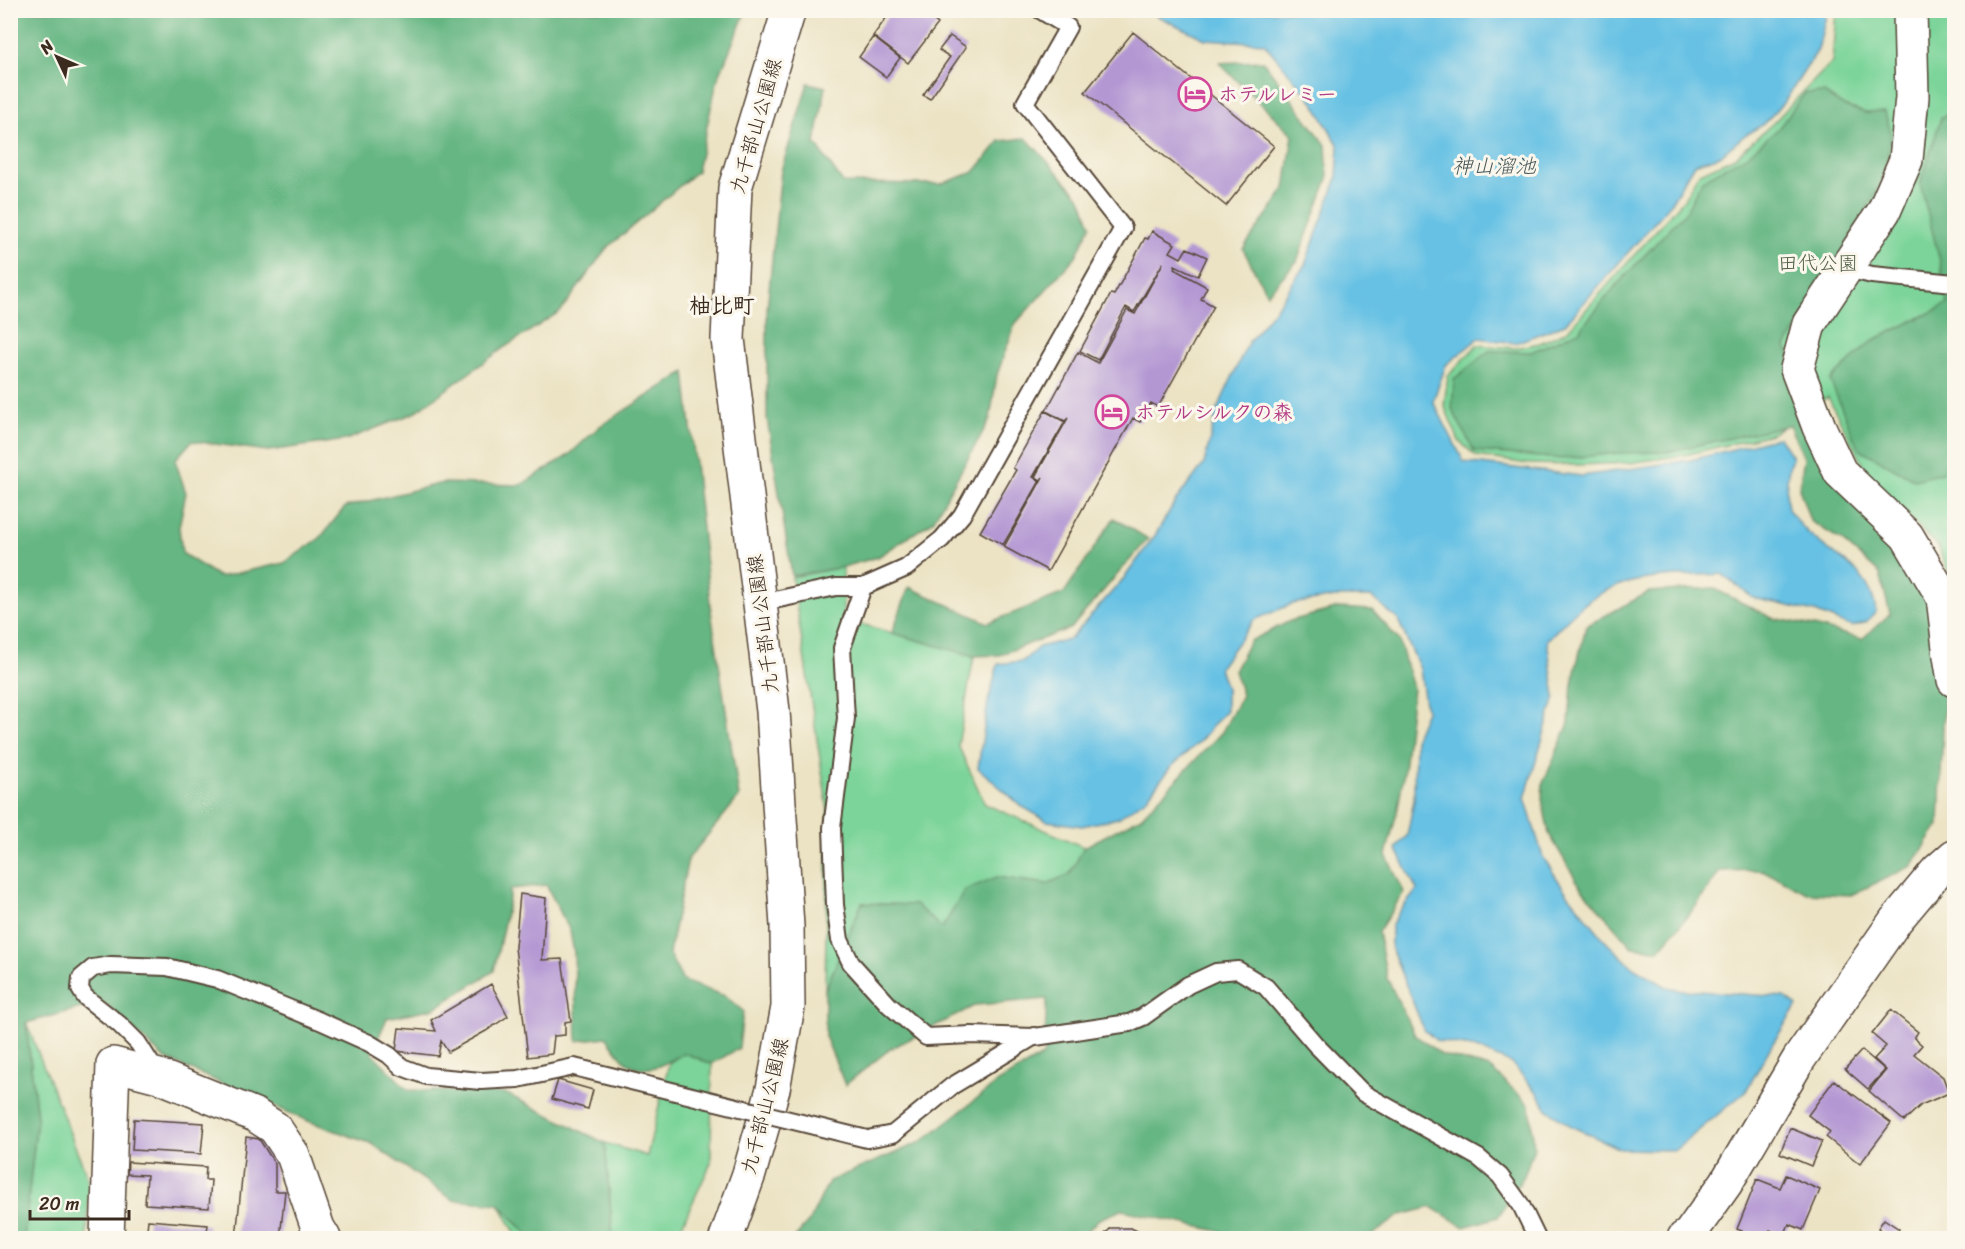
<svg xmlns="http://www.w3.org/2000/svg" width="1965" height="1249" viewBox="0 0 1965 1249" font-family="Sriracha,'Klee One',sans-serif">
<rect width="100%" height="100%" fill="#fbf7ec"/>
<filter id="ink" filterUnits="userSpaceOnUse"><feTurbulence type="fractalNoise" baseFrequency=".0167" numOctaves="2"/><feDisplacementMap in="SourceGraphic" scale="12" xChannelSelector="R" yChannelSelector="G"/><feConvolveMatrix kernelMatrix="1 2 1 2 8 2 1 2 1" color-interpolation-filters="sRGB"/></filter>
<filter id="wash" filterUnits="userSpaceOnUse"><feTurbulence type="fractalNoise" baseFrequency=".008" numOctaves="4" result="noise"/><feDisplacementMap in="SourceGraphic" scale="24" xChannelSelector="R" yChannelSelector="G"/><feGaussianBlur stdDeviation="1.35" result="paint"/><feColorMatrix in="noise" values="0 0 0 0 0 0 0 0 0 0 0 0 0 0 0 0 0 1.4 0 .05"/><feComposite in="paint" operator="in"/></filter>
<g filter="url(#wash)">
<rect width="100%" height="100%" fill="#ece3c4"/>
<path fill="#7cd49a" stroke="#5c7f5c" stroke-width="1.5" d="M1836 11H1954V585L1937 545 1871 481 1828 397 1771 434 1685 455 1630 463 1577 465 1527 464 1490 458 1476 456 1459 441 1444 405 1448 376 1477 345 1515 348 1540 343 1567 331 1684 199 1698 174 1735 157 1773 123 1832 62Z
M843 567V619L974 656 958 745 985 804 1084 847 1070 874 1047 884 997 877 942 928 862 903 825 990 828 811 792 577Z
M26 1022 89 1181 87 1238H24L37 1118Z
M684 1053 712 1064 711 1163 676 1238H613L605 1143 647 1156 669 1063Z
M499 1204 531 1238H518Z"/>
<path fill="#65b682" stroke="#507050" stroke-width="1.5" d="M10 11H746L717 81 697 171 606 249 561 311 505 347 414 413 346 440 268 451 192 441 175 460 186 493 179 527 182 553 219 577 284 563 320 538 345 507 442 483 521 485 569 455 600 426 685 372 711 611 739 797 688 859 669 954 683 981 725 996 743 1011 739 1048 712 1064 684 1053C669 1062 649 1075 631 1065 622 1061 613 1045 606 1037L577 1041 574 953 570 931 546 885 511 889 494 971 435 1008 387 1018 372 1053 408 1090 505 1093 605 1143 613 1238H531L499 1204 453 1200 372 1144 308 1121 164 1058 103 1002 26 1023 37 1118 24 1238H11Z
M1263 61 1326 145 1328 179 1297 261 1267 294 1243 249 1285 189 1293 135 1219 63Z
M808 83 826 87 815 143 843 183 941 184 974 172 1000 141 1026 138 1081 198 1091 225 1076 256 1015 324 997 375 990 419 933 521 878 557 843 567 792 576 767 418V309L781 171Z
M1805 93H1824L1844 106 1866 113 1885 112 1891 133 1885 177 1786 347 1893 544 1932 600 1938 678 1944 704 1939 825 1912 866 1851 895 1807 893 1762 870 1720 871 1696 906 1659 950 1632 947 1581 888 1549 834 1542 799 1543 783 1569 723 1572 684 1586 626 1649 592 1713 588 1772 618 1814 626 1862 639 1890 614 1880 574 1841 540 1810 521 1799 488 1804 458 1789 425 1667 452 1619 453 1562 459 1474 451 1452 409 1454 379 1489 351 1531 352 1579 331 1613 289 1687 210 1702 180 1746 156 1778 129Z
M1954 109V470L1915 480 1858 448 1830 380 1872 341 1948 304 1940 261 1920 184 1941 118Z
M1114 518 1148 539 1071 628 999 655 974 656 892 633 909 587 988 623 1064 593Z
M1338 608 1372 610 1399 640 1413 688 1404 771 1398 808 1386 855 1404 892 1378 932 1387 978 1415 1035 1442 1055 1490 1068 1530 1105 1534 1148 1524 1176 1498 1217 1464 1227 1432 1207 1401 1215 1368 1238H1250L1122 1210 1099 1219 1080 1238H991L980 1232 972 1238H794L810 1220 829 1181 921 1142 998 1082 1044 1055 1047 999 976 1005 890 1049 845 1085 825 1036V990L862 903 916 905 942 928 965 890 997 877 1047 884 1070 874 1084 847 1141 817 1183 773 1222 732 1242 695 1234 671 1250 641 1290 621Z"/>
<path fill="#66c1e4" stroke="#507681" stroke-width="1.5" d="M1147 11H1827L1818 50 1784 102 1764 124 1745 135 1720 156 1694 164 1669 206 1565 324 1515 343 1479 338 1446 365 1433 401 1464 462 1582 476 1691 460 1779 437 1792 457C1787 474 1784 491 1788 508 1790 513 1796 519 1799 523 1825 556 1871 564 1876 612L1866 622 1852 627 1815 612 1753 598 1722 574C1687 576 1639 575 1607 590 1583 601 1565 622 1547 640L1555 697 1525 798 1543 857 1564 889 1607 943 1633 967 1670 989 1785 997 1797 1006 1773 1043 1746 1091 1675 1150 1620 1149 1571 1126 1547 1109 1536 1091 1512 1064 1476 1048 1437 1041 1424 1030 1391 948V927L1399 912 1417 890 1396 848 1407 836 1414 800 1415 737 1426 711 1420 669 1398 620 1371 597H1335L1292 604 1254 620 1219 668 1226 688V710L1201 740 1170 768 1147 798 1118 818 1082 826 1047 821 1021 806 978 768 988 702 998 664 1023 661 1039 647 1070 639 1125 577 1156 534 1176 500 1204 464 1217 410 1248 343 1276 308 1305 265 1337 178 1339 146 1313 102 1264 43 1205 39Z"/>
<g id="blocks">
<path fill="#b397d3" d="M892 10H920L938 24 908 63 873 36Z
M1133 32 1274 146 1226 206 1085 92Z
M950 36 966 47 930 99 923 95 950 57 939 50Z
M873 37 900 58 886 77 859 57Z
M1152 231 1175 244 1170 252 1181 258 1187 248 1207 257 1198 276 1175 265 1174 269 1207 287 1201 299 1214 306 1158 407 1151 403 1140 422 1133 418 1048 571 1004 547 1043 477 1041 480 1035 477 1068 418 1065 421 1046 411 1078 352 1098 363 1127 310 1135 314 1163 263 1134 312 1126 307 1098 360 1080 351 1111 294 1114 295 1145 238 1148 239Z
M1045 411 1065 422 1033 477 1040 481 1003 545 980 532 1016 470 1013 468Z
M520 894 546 898 542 960 562 959 571 1021 565 1022V1035L554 1036 552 1054 528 1057 515 947Z
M491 984 508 1016 486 1031 448 1052 441 1041 438 1056 396 1051 399 1028 436 1031 431 1020Z
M1891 1010 1918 1032 1914 1038 1922 1045 1914 1054 1943 1077 1949 1093 1921 1105 1904 1121 1869 1091 1886 1070 1874 1059 1886 1046 1872 1034Z
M1862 1050 1885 1070 1868 1089 1845 1069Z
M558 1080 593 1090 588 1109 552 1099Z
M1834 1080 1891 1123 1860 1164 1826 1137 1830 1132 1808 1115Z
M134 1119 204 1123 201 1154 132 1150Z
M1790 1128 1822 1141 1811 1166 1780 1153Z
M246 1137 259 1139 275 1164V1191H285L280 1238H236Z
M128 1162 206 1167 205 1180H211L209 1208 145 1204 147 1175 127 1174Z
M1786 1175 1820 1190 1803 1230 1789 1224 1784 1236 1770 1230 1766 1238H1759L1737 1229 1757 1179 1780 1188Z
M1884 1219 1899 1229 1893 1238 1878 1228Z
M148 1220 208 1225 206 1238H146Z
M1111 1228H1131L1152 1238H1101Z"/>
</g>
</g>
<g filter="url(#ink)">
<use href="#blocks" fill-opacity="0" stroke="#564637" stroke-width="1.5"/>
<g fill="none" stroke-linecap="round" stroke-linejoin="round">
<g stroke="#564637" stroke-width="20">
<path id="service" d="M1844 268 1872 275 1954 283
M863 587 842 648 846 718 832 828 835 905 840 940 851 963 889 1005 926 1037 971 1035 1035 1037 1129 1023 1143 1017 1188 985 1216 972 1238 970 1266 987 1315 1044 1363 1093 1479 1158 1500 1176 1521 1205 1537 1238
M760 603 836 587H863L906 568 942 539 962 515 1123 228 1025 103 1068 27 1040 10
M157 1073 138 1043 119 1024 85 997 80 989 81 978 93 968 111 965 167 967 217 979 320 1021 369 1043 389 1055 402 1067 426 1076 481 1081 518 1079 574 1067
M867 1139 893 1134 952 1086 1035 1036"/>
</g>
<g stroke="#564637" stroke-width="36">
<path id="minor" d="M1910 10 1912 97 1906 160 1884 211 1809 324 1797 369 1819 427 1840 472 1907 536 1943 597 1950 656 1954 680
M107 1238 113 1064 159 1076 255 1115 275 1128 293 1155 318 1228 324 1238
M1684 1238 1689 1235 1726 1183 1799 1059 1896 920 1937 871 1954 856"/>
</g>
<g stroke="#564637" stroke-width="36">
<path id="secondary" d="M726 1238 749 1174 773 1089 788 1007 787 926 773 711 728 339 735 188 789 10"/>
</g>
<use href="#service" stroke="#fff" stroke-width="16"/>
<use href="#minor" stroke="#fff" stroke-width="33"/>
<use href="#secondary" stroke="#fff" stroke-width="33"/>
<g stroke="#564637" stroke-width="20" stroke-linecap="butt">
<path id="service-bridge" d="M574 1067 867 1139"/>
</g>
<use href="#service-bridge" stroke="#fff" stroke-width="16"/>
</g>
</g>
<defs>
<g id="hotel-ring" transform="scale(1.725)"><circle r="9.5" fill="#fbf7ec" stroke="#d1479c" stroke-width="1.5"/><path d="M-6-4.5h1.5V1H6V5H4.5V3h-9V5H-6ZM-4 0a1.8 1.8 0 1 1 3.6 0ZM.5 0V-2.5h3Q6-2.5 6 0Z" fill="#d1479c"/></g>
</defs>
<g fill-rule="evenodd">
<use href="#hotel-ring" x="1195" y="94"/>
<use href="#hotel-ring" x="1112" y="412"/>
</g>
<g text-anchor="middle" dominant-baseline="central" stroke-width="6" stroke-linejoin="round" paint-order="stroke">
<g font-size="20" font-weight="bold" fill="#b23c85" stroke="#fbf7ec" text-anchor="start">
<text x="1218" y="94">ホテルレミー</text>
<text x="1135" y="412">ホテルシルクの森</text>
</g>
<g font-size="20" fill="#3b2a1e" stroke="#fbf7ec">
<text transform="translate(756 126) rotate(-74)">九千部山公園線</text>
<text transform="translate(763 624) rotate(-97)">九千部山公園線</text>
<text transform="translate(765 1106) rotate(-76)">九千部山公園線</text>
</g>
<g font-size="20" fill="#4e5d43" stroke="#fbf7ec">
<text x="1818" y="263">田代公園</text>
</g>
<g font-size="21" font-style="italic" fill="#485759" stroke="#fbf7ec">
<text x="1494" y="166">神山溜池</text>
</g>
<g font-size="22" font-weight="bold" fill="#3b2a1e" stroke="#fbf7ec">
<text x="722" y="305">柚比町</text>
</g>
</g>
<rect width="1965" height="1249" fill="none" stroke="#fbf7ec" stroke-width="36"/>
<g transform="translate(57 57) rotate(314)" stroke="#fbf7ec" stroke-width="4.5" paint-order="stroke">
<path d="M0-4.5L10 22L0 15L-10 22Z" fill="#3b2a1e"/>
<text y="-9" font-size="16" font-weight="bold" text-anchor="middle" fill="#3b2a1e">N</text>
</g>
<path d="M30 1210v9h99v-9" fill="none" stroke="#3b2a1e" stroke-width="3"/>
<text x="39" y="1210" font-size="18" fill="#3b2a1e" stroke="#fbf7ec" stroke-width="4.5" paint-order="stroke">20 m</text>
</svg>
